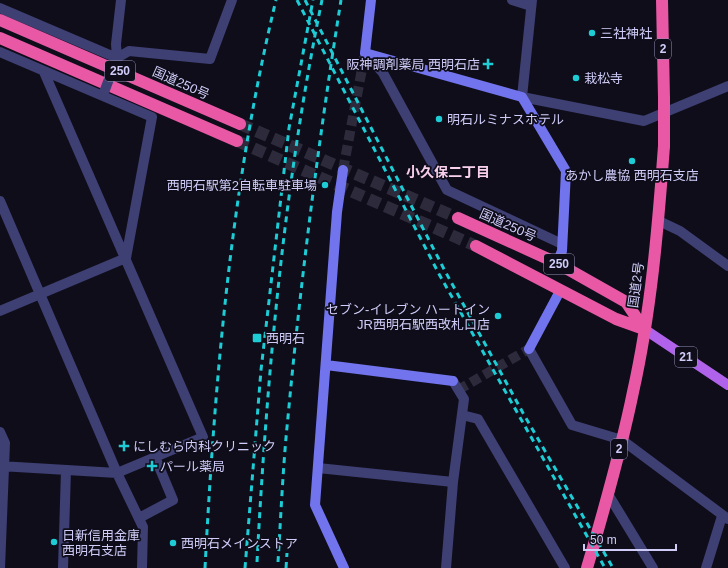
<svg xmlns="http://www.w3.org/2000/svg" width="728" height="568" viewBox="0 0 728 568" font-family="Arial,'Noto Sans JP',sans-serif">
<rect width="100%" height="100%" fill="#0f0d1a"/>
<g fill="none" stroke-linecap="round" stroke-linejoin="round">
<path stroke="#2c2a3b" stroke-width="10" stroke-dasharray="10 5" stroke-linecap="butt" d="M343 170 365 53
M458 390 529 349"/>
<path stroke="#2c2a3b" stroke-width="12" stroke-dasharray="12 6" stroke-linecap="butt" d="M240 124 458 218
M237 141 476 246"/>
<path stroke="#3e3f73" stroke-width="10" d="M512 0 531 6
M532 0 522 97 644 121 728 86
M0 8 117 58
M0 52 152 117 126 258
M365 53 383 73 447 190 562 244
M117 58 129 51 210 59 232 0
M117 58 116 44 121 0
M0 201 117 473 143 527 142 568
M659 221 680 231 728 266
M0 311 126 258
M529 349 572 425 622 440 728 519
M462 415 478 419 565 568
M0 432 5 443 0 568
M0 466 117 473 203 437 44 72
M318 468 453 482
M608 494 653 568
M139 518 173 500 155 457
M63 568 66 470
M446 568 453 482 464 399 453 381
M706 568 722 516"/>
<path stroke="#7174ec" stroke-width="10" d="M371 0 365 53 522 97 566 171 562 251 557 263
M343 170 337 212 315 505 344 568
M529 349 560 291
M326 365 453 381"/>
<path stroke="#b062ea" stroke-width="10" d="M644 329 728 385"/>
<path stroke="#e858a5" stroke-width="12" d="M662 0 664 98
M0 20 240 124
M0 38 237 141
M458 218 557 263 626 302 644 329
M476 246 616 319 644 329
M587 568C604 510 621 451 633 392 651 312 658 228 664 146"/>
<path stroke="#1dccd4" stroke-width="3" stroke-dasharray="6 5" stroke-linecap="butt" d="M297 0 439 274 605 568
M305 0 445 271 523 413 613 568
M257 562C267 374 284 185 322 0
M278 562C281 514 283 465 288 417 301 277 319 138 341 0
M205 568C215 378 231 186 276 0
M245 568 261 370 289 128 313 0
M286 568 287 553"/>
<path stroke="#3e3f73" stroke-width="10" d="M103 95 117 58"/>
<path stroke="#e858a5" stroke-width="12" d="M664 146V98"/>
</g>
<g fill="#1dccd4" stroke="#0f0d1a" stroke-width="1.5">
<circle cx="592" cy="33" r="4"/>
<path d="M486 58h4v4h4v4h-4v4h-4v-4h-4v-4h4z"/>
<circle cx="576" cy="78" r="4"/>
<circle cx="439" cy="119" r="4"/>
<circle cx="632" cy="161" r="4"/>
<circle cx="325" cy="185" r="4"/>
<circle cx="498" cy="316" r="4"/>
<rect x="252" y="333" width="10" height="10" rx="2"/>
<path d="M122 440h4v4h4v4h-4v4h-4v-4h-4v-4h4z"/>
<path d="M150 460h4v4h4v4h-4v4h-4v-4h-4v-4h4z"/>
<circle cx="54" cy="542" r="4"/>
<circle cx="173" cy="543" r="4"/>
</g>
<g text-anchor="middle" dominant-baseline="central" stroke-width="3.5" stroke-linejoin="round" paint-order="stroke">
<g fill="#0f0d1a" stroke="#9593b5" stroke-width="1">
<rect x="655" y="39" width="16" height="20" rx="3"/>
<rect x="105" y="61" width="30" height="20" rx="3"/>
<rect x="544" y="254" width="30" height="20" rx="3"/>
<rect x="675" y="347" width="22" height="20" rx="3"/>
<rect x="611" y="439" width="16" height="20" rx="3"/>
</g>
<g font-size="12" font-weight="bold" fill="#cfcdf8">
<text x="663" y="49">2</text>
<text x="120" y="71">250</text>
<text x="559" y="264">250</text>
<text x="686" y="357">21</text>
<text x="619" y="449">2</text>
</g>
<g font-size="13" fill="#cfcdf8" stroke="#0f0d1a" text-anchor="start">
<text x="600" y="33">三社神社</text>
<text x="480" y="64" text-anchor="end">阪神調剤薬局 西明石店</text>
<text x="584" y="78">栽松寺</text>
<text x="447" y="119">明石ルミナスホテル</text>
<text x="632" y="175" text-anchor="middle">あかし農協 西明石支店</text>
<text x="317" y="185" text-anchor="end">西明石駅第2自転車駐車場</text>
<text x="490" y="309" text-anchor="end">セブン-イレブン ハートイン<tspan x="490" dy="15">JR西明石駅西改札口店</tspan></text>
<text x="266" y="338">西明石</text>
<text x="133" y="446">にしむら内科クリニック</text>
<text x="160" y="466">パール薬局</text>
<text x="62" y="535">日新信用金庫<tspan x="62" dy="15">西明石支店</tspan></text>
<text x="181" y="543">西明石メインストア</text>
</g>
<g font-size="13" fill="#cfcdf8" stroke="#0f0d1a">
<text transform="translate(181 83) rotate(24)">国道250号</text>
<text transform="translate(508 225) rotate(24)">国道250号</text>
<text transform="translate(636 285) rotate(-82)">国道2号</text>
</g>
<g font-size="14" font-weight="bold" fill="#f8cfec" stroke="#0f0d1a">
<text x="448" y="172">小久保二丁目</text>
</g>
</g>
<path d="M584 544v6h92v-6" fill="none" stroke="#cfcdf8" stroke-width="2"/>
<text x="590" y="544" font-size="12" fill="#cfcdf8" stroke="#0f0d1a" stroke-width="3" paint-order="stroke">50 m</text>
</svg>
